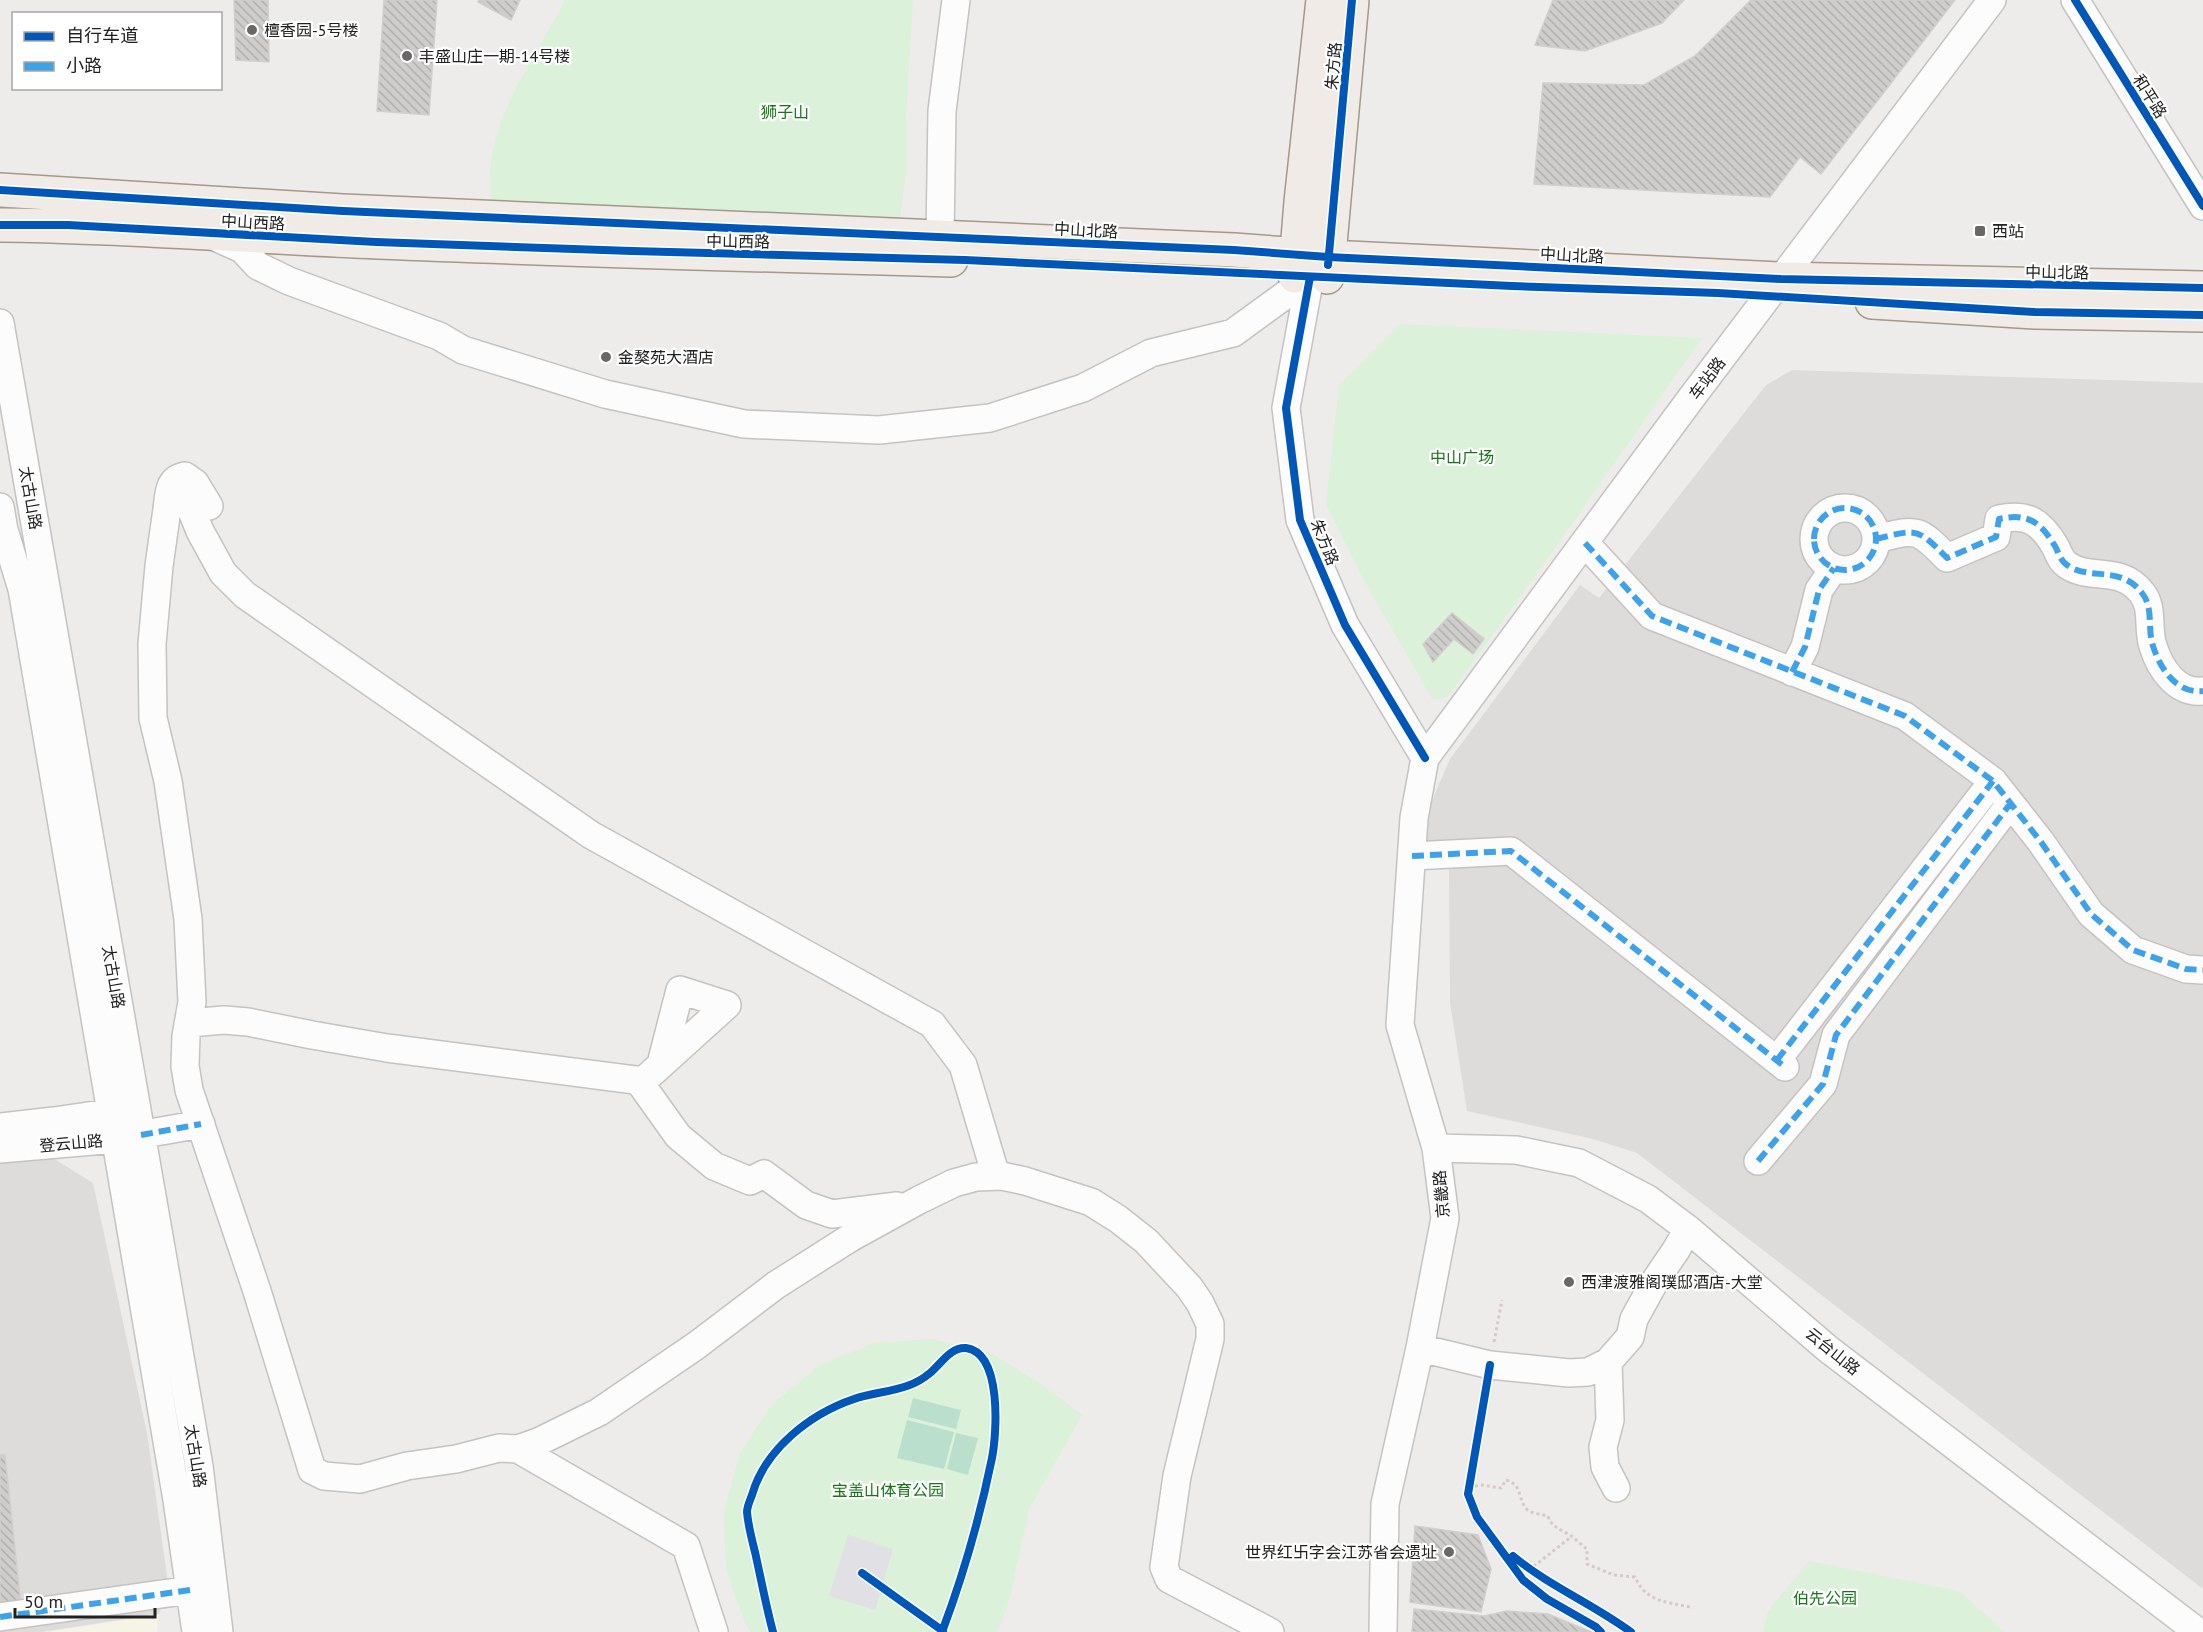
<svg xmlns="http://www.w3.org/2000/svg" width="2203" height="1632" viewBox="0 0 2203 1632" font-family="'PT Sans','Noto Sans SC',sans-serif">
<defs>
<pattern id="building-back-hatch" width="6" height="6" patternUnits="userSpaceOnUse" patternTransform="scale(1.5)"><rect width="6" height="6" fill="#cfcdcb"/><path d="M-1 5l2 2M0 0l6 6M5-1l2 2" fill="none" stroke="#b1b0ae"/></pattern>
</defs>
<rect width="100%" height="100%" fill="#eeecea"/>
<path fill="#dedcdb" d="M1792 370 2203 383V1589L1637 1153 1593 1139 1467 1111 1450 1003 1449 870 1424 843 1427 812 1450 759 1580 585 1599 598 1766 385Z
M43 1152 93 1183 147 1433 168 1583 159 1614 41 1632H0V1157Z"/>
<path fill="#f6f4e7" d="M159 1614 157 1632H46L124 1620Z"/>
<path fill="#dbf1d9" d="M565 0H913L906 119V171L898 235 491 201C481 126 533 63 565 0Z
M1399 324 1702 338 1553 551 1448 697 1433 700 1364 581 1326 505 1339 385Z
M932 1339 989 1352 1043 1385 1082 1415 1029 1509 1010 1598 997 1632H751L746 1626 726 1570 724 1511 740 1453 772 1404 818 1366 873 1343Z
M1809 1561 1959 1591 2005 1632H1763L1768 1611Z"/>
<path fill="#bae0cd" d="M913 1398 961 1410 956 1429 908 1417Z
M907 1420 954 1432 944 1469 897 1458Z
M956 1433 978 1438 968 1475 947 1469Z"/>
<path fill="#e1e0e4" d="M848 1535 893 1549 875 1610 829 1596Z"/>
<path fill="url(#building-back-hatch)" stroke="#d1cecc" stroke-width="1.5" d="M234 0H268L269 62 236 60Z
M384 0H437L429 115 377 111Z
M479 0H520L511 20 478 2Z
M1553 0H1684L1662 23 1585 51 1535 45Z
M1751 0H1955L1821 174 1800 157 1770 197 1534 184 1543 83 1644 85 1695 56Z
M1452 613 1484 639 1473 654 1454 639 1433 662 1423 644Z
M0 1455H5L21 1606 0 1608Z
M1415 1526 1478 1535 1491 1569 1481 1612 1410 1602Z
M1414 1609 1484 1616 1507 1611 1548 1614 1591 1632H1412Z"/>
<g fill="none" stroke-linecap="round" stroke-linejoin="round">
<g stroke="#c4c3c2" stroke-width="30">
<path id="minor" d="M2075 0 2203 206
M213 236 242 249 258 266 289 281 439 336 463 350 605 394 744 424 879 430 990 418 1083 388 1151 353 1233 333 1310 277
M940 237 942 111 956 0
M1310 277 1286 408 1300 520 1345 625 1425 758
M0 323 199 1466 219 1632
M0 507 4 530 22 589 177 1500 196 1632
M1814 539a31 31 0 1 1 62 0a31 31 0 1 1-62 0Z
M167 509C169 494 168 479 185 476L195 483 209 506
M1876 539C1917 529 1917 527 1947 558L1996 537 1999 519C2027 513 2040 521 2055 546 2059 553 2059 559 2067 565 2090 581 2121 565 2142 593 2154 608 2147 629 2153 646 2160 669 2177 694 2203 691
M1585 543 1652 616 1905 716 1993 781 2041 842 2091 914 2133 950 2186 969 2203 970
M1792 672 1805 647 1819 590 1834 568
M1412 856 1511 851 1785 1067
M189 1023 224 1020 248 1022 312 1035 387 1048 643 1081 727 1005 680 990 661 1064
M1777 1060 1993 781
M638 1080 678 1136 714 1166 750 1181 764 1174 806 1205 832 1214 897 1206
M0 1127 54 1121 129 1110
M1436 1148 1516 1150 1579 1163 1648 1199 1688 1229 1828 1349 2198 1632
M0 1149 116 1139 201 1124
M1758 1161 1823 1084 1836 1035 2010 804
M996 1176 963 1065 932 1024 591 835 245 595 223 573 200 531 189 504 181 499 174 502 167 509 159 566 152 644 153 718 168 781 188 919 192 1002 186 1036 185 1066 189 1090 257 1291 312 1470 324 1476 360 1479 407 1466 456 1459 499 1448 518 1449 538 1442 599 1412 697 1345 776 1285 850 1238 919 1200 954 1183 976 1177 1002 1176 1025 1181 1091 1202 1118 1219 1146 1241 1189 1287 1200 1303 1210 1324V1339L1177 1476 1164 1567 1169 1579 1270 1632
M1420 1348 1490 1365 1569 1373 1588 1372 1608 1362 1630 1337 1634 1319 1655 1281 1676 1250 1688 1229
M1608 1362 1610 1420 1603 1447 1605 1467 1616 1488
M518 1449 686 1546 714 1632
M0 1617 190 1590
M1383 1632 1385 1504 1420 1348 1445 1218 1436 1148 1400 1025 1414 818 1425 758 1692 397 1992 0"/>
</g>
<g stroke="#a39889" stroke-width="36">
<path id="major" d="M0 190 343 211 1234 250 1328 257 1781 279 2203 288
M0 225C126 226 252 237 378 242 569 250 760 255 951 260
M1295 276 1301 202 1323 0
M1327 277 1352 0
M1872 302 2035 312 2203 315"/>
</g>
<path stroke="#d6cac9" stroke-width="3" stroke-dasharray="3 3" stroke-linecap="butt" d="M1494 1342 1502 1300
M1469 1487 1482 1485 1501 1488 1506 1480C1522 1485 1518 1497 1525 1507 1529 1514 1541 1514 1548 1516 1551 1526 1558 1528 1566 1533 1573 1536 1580 1544 1587 1549V1564L1614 1575 1635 1577C1647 1604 1668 1601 1693 1608
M1529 1570 1571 1537"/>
<use href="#minor" stroke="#fcfcfc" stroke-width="27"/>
<use href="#major" stroke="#f1ebe7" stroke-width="33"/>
<path stroke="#3ea2ea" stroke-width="6" stroke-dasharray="12 6" stroke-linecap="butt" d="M1814 539a31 31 0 1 1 62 0a31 31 0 1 1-62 0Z
M1876 539C1917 529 1917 527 1947 558L1996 537 1999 519C2027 513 2040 521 2055 546 2059 553 2059 559 2067 565 2090 581 2121 565 2142 593 2154 608 2147 629 2153 646 2160 669 2177 694 2203 691
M1585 543 1652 616 1905 716 1993 781 2041 842 2091 914 2133 950 2186 969 2203 970
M1792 672 1805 647 1819 590 1834 568
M1412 856 1511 851 1785 1067
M1777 1060 1993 781
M141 1135 201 1124
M1758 1161 1823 1084 1836 1035 2010 804
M0 1617 190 1590"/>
<g stroke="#fff" stroke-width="11">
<path id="cycleway" d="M2075 0 2203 206
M0 190 343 211 1234 250 1328 257 1781 279 2203 288
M0 225H68L376 242 632 251 965 260 1512 286 1718 293 2035 312 2203 315
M1328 265 1352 0
M1310 277 1286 408 1300 520 1345 625 1425 758
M1490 1365 1468 1494 1477 1517 1523 1580 1547 1599 1596 1627 1601 1632
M1513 1556C1549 1586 1593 1604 1631 1632
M862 1573 943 1631
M773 1632C766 1606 761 1579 755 1552 752 1540 748 1525 747 1512 747 1507 750 1500 752 1495 765 1449 810 1414 854 1399 871 1393 890 1392 907 1386 916 1383 923 1379 930 1373 941 1364 950 1347 966 1348 1002 1353 997 1432 992 1458 980 1517 963 1576 942 1632"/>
</g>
<use href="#cycleway" stroke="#0057b8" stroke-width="8"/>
</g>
<g fill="#696867" stroke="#fff" stroke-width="2">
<circle cx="252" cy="30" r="6"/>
<circle cx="407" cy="56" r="6"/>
<rect x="1974" y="225" width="12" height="12" rx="3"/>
<circle cx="606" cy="357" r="6"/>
<circle cx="1569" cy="1282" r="6"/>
<circle cx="1449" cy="1552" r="6"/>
</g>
<g text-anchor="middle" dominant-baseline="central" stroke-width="4.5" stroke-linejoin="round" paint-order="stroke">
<g font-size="16" fill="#212121" stroke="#fff" text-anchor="start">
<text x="264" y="30">檀香园-5号楼</text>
<text x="419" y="56">丰盛山庄一期-14号楼</text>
<text x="1992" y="231">西站</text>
<text x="618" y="357">金獒苑大酒店</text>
<text x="1581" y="1282">西津渡雅阁璞邸酒店-大堂</text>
<text x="1437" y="1552" text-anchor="end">世界红卐字会江苏省会遗址</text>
</g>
<g font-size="16" fill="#212121" stroke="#fff">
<text transform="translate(1333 66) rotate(-85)">朱方路</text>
<text transform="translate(2150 96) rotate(58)">和平路</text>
<text transform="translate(253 222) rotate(3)">中山西路</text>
<text transform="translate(1086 230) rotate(3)">中山北路</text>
<text transform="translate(738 241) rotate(1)">中山西路</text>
<text transform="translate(1572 255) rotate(3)">中山北路</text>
<text transform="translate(2057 272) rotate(1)">中山北路</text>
<text transform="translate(1707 378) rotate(-53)">车站路</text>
<text transform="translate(31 498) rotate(80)">太古山路</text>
<text transform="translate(1325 542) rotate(68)">朱方路</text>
<text transform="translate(114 977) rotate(80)">太古山路</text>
<text transform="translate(71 1143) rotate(-5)">登云山路</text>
<text transform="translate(1441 1194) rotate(-95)">京畿路</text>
<text transform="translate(1833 1351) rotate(39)">云台山路</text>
<text transform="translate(196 1456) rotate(81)">太古山路</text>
</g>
<g font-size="16" fill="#177717" stroke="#fff">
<text x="785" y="112">狮子山</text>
<text x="1462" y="457">中山广场</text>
<text x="888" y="1490">宝盖山体育公园</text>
<text x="1825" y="1598">伯先公园</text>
</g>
</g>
<rect x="12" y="12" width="210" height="78" fill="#ffffff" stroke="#a6a6a6" stroke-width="1.5"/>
<rect x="24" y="32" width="30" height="9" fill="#0057b8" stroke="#a6a6a6" stroke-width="1.5"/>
<text x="66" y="42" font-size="18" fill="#212121">自行车道</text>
<rect x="24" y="62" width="30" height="9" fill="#3ea2ea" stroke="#a6a6a6" stroke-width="1.5"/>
<text x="66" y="72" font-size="18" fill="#212121">小路</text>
<path d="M15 1608v9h140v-9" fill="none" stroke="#212121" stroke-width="3"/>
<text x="24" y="1608" font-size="18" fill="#212121" stroke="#ffffff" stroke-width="4.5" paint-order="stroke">50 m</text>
</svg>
